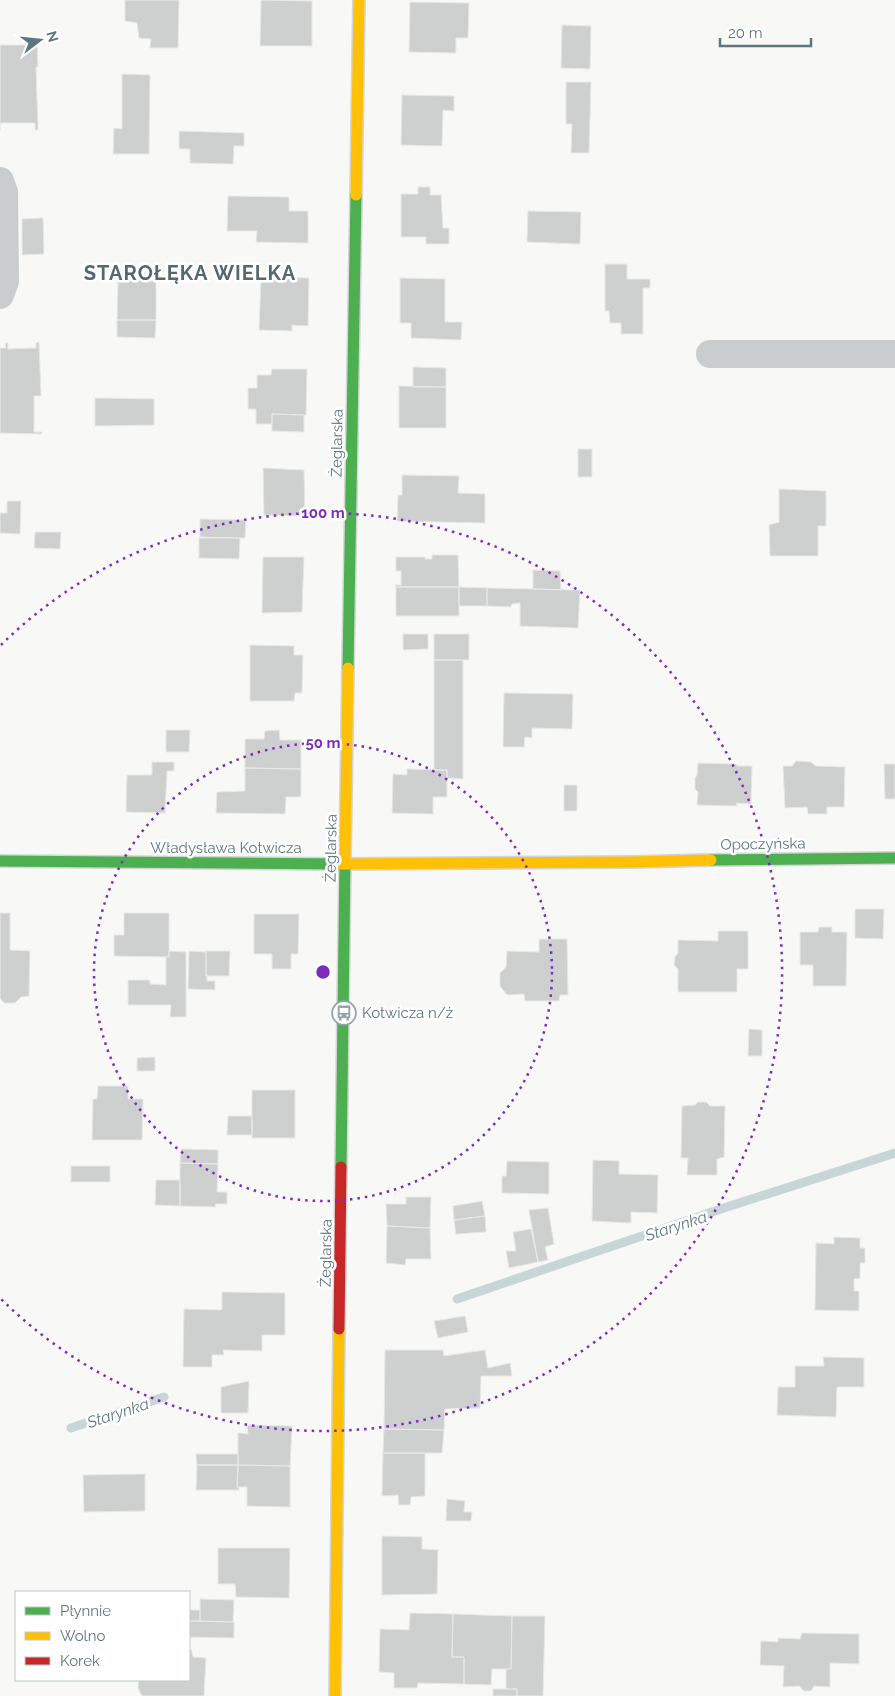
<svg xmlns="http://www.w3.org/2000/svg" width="895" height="1696" viewBox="0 0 895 1696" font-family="Raleway,sans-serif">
<rect width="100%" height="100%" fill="#f8f8f7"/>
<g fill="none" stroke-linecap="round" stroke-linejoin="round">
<path stroke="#c9d6d7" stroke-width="9" d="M457 1299 730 1206 895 1153
M71 1428 164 1397"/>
</g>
<path fill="#ced0d0" stroke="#e8e8e6" d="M125 0H179L178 48H150L151 39 139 38 137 23 125 21Z
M261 0 312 1V46H260Z
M410 2 469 3 468 38H456V53L409 52Z
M562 25 591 26 590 69 561 68Z
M35 38H37L38 67H36L38 130H35V123H0V130V45H35Z
M122 74 150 75 149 154H113L114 128 122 129Z
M566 82H591L589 153H571L572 124H566Z
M402 95 454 96V111L443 110 442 146 401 145Z
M179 131 244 133V146H234L233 164 190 163V149H179Z
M418 187H430V195H441L443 228H449V244H426V237H401V194H418Z
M228 196 289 197V211H308V243L256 242 257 231H227Z
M528 211 581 212 580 244 527 242Z
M43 218 44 254 22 255V219Z
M605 264H627V279H650V288H643V334H621V323H610L609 311H605Z
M131 273H145V281H156V320H117L118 280H131Z
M261 277 309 278 308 326 292 325V331L259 330Z
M400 278 445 279V322H462L461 340 411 338V323H400Z
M117 320H156L155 338 117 337Z
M39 342 41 396H34V432H42V434L0 433V348H6L5 343H8V349L36 348V343Z
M413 367 446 368V387H413Z
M272 369H307L306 415 272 414V424H256V409H248V388H257V375H271Z
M399 386 446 387V428H399Z
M95 398 154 399V425L95 426Z
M272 414 304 415V432L272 431Z
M578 449H592V477H578Z
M263 468 304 470 305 516 264 515Z
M402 475 459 476 458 493 485 494V523L397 521 398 495H402Z
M779 489 826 491V526H818V556H770L769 525 779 522Z
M7 501H21L20 534 0 533V513H7Z
M200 519 246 520 245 538 200 537Z
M35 532H61L60 549 34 548Z
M199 538H240L239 559 199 558Z
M432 555H458L459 587H396L395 585H401V571H396V557H425V559H432Z
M263 557H304L302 612 262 613Z
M533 570 560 571 561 590 533 589Z
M396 587H459V616H396Z
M459 587 487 588V606H459Z
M487 588 580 590 578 628 520 626V603L512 604 511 607 487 606Z
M403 634H428V649L403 650Z
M434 634H469V660H434Z
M250 645 294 646V655H303L302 693H295L294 701H250Z
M434 660H463V779L447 778V770H434Z
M504 693 573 694 572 729 532 728V738L525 737 524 747H503Z
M166 730H190L189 752H166Z
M279 730 280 740H301V769L245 768V739H264L265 731Z
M796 761 811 762 816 766 845 767 844 807H827V814H808L807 807 785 808 783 766H792Z
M152 762H174V771H167L165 813 126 812 127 775H152Z
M698 763 736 764 737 766H752L751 804 736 803 737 806 697 805 698 792 695 789V778L697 775Z
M884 764H895V799H885Z
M245 768 301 769V797H286L285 814 216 813 217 792 245 791Z
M407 769 447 770V797H433V814L392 813 393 774 407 775Z
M564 785H577V811H564Z
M855 909H884L883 939 855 938Z
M0 913H10V950L30 951 29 996 21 997 15 1003H4L0 998Z
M124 913H169V957L114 956V935H124Z
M254 914H299L298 954H291V969H272V954H254Z
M819 927H832V932H847L846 986H813V965H800V932H818Z
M718 931H748V969H737V992H678V969L674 965 675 957 678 953V940L718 941Z
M539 939H567L568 995H560L559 1001H525L524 994 507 995 500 986V973L506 967 507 951 539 952Z
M169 951 186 952V1017H170L171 1005H128V980H150V984L166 985V956L169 957Z
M189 951 206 952V976L207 975V981H215V990L188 989Z
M206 951H230L229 976H206Z
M749 1029 762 1030V1056H748Z
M155 1057V1071H137V1058Z
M98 1086H128V1099H143L142 1140H92L93 1099H97Z
M252 1090H295V1138H252Z
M698 1102H706L710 1106H725L724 1157 717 1159V1175H687L688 1158H681L682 1106 695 1105Z
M228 1116H252V1135H227Z
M181 1149 218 1150V1164L180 1163Z
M593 1160 619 1161V1174L658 1175 657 1213 631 1212V1223L592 1221Z
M507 1161 549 1162V1194L502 1193V1176H506Z
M180 1163 218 1164 217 1192H227V1204H215L216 1207 180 1206Z
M71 1166H110V1182H71Z
M156 1180H180V1206L155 1205Z
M406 1197H431L430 1228 387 1226 386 1204H406Z
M482 1201 485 1216 454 1220 453 1206Z
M548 1208 554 1244 545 1247 548 1260 538 1262 529 1210Z
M485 1216 486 1232 456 1234 454 1220Z
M387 1226 430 1228 431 1259H406L405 1265 386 1263Z
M531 1229 538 1262 509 1268 506 1251H516L513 1232Z
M834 1237 860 1238V1248H865V1263H860V1278L854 1279V1291H859V1311L815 1310 816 1243 834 1244Z
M222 1292 285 1293V1335H262V1351L223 1350 224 1355H212V1367H183L184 1309 222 1310Z
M465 1316 468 1332 438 1338 434 1321Z
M385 1350H443L444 1356 485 1350 488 1368 510 1363 512 1376H481L480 1408 445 1409 444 1430 384 1429Z
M823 1357 864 1358V1387H837L836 1417 777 1415 778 1387H795V1366H824Z
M249 1381 248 1413H221V1387Z
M247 1425 292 1426 290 1466 238 1465V1433L248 1434Z
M384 1429 444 1430 442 1453H383Z
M383 1453H425V1496L411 1497 410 1505H399L398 1495 382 1496Z
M196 1454H238V1465H197Z
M197 1465H238L237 1487H239V1490H196Z
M238 1465 290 1466V1507L247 1506V1487H237Z
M145 1474V1511L84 1512 83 1475Z
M447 1499 465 1501 464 1512H472L471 1521H446Z
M382 1536 422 1537V1549L438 1550 437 1594 382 1595Z
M218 1548H290L289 1598 236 1597 235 1584H218Z
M200 1599 234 1600 233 1622 200 1621Z
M189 1610H200V1621H189Z
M410 1613 453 1614 452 1657H464V1684L418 1683 417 1688H394V1673L379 1672 380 1629 409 1630Z
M453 1614 512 1616 511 1669H492L491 1685 464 1684V1657H452Z
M512 1616H545L543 1696H517V1689H506V1669H511Z
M189 1621 234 1622V1638L189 1637Z
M802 1633 859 1634V1664L830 1663V1687L814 1686 811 1691H804L799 1686 783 1687 784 1666 760 1665 761 1641 778 1642V1638L800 1639Z
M189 1649H191L193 1657 206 1658 204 1696H142L138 1688 139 1680H189Z
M493 1689H517V1696H493Z"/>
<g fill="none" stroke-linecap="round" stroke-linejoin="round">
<g stroke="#d4d5d5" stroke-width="14">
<path id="fast" d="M348 668 356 195
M711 860 895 858
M0 861 341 864
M341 1167 345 860"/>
</g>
<g stroke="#d4d5d5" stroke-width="14">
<path id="slow" d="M356 195 359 0
M345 860 348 668
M341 864 632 862 711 860
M335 1696 339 1329"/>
</g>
<g stroke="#d4d5d5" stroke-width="14">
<path id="jam" d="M339 1329 341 1167"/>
</g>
<path stroke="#cacdcd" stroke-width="28" d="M0 181 4 192 5 281 0 295
M710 354H895"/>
<use href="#fast" stroke="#4caf50" stroke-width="11"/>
<use href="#slow" stroke="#ffc107" stroke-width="11"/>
<use href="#jam" stroke="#c62828" stroke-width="11"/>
</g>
<g fill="none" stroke="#7b2cbf" stroke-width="2.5" stroke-dasharray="2.5 5">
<circle cx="323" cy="972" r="229"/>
<path d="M1 645A459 459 0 1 1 1 1299"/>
</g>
<defs>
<g id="bus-ring" transform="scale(1.25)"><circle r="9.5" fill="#fff" stroke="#94a4a8" stroke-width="1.5"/><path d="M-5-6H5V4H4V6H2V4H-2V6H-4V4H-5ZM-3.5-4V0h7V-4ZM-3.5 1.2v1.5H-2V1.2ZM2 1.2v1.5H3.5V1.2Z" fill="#94a4a8"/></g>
</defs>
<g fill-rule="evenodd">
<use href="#bus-ring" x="344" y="1013"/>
</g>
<g text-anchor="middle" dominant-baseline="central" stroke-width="5" stroke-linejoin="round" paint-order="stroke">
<g font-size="15" fill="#5e767d" stroke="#fff">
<text transform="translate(337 443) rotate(-89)">Żeglarska</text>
<text transform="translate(763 844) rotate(-1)">Opoczyńska</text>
<text x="226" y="848">Władysława Kotwicza</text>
<text transform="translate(331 848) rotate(-89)">Żeglarska</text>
<text transform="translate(326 1253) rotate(-89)">Żeglarska</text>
</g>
<g font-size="15" fill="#5e767d" stroke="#fff" text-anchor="start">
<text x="362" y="1013">Kotwicza n/ż</text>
</g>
<g font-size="16" font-style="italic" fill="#5e7b7d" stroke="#fff">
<text transform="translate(676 1226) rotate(-18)">Starynka</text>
<text transform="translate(118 1413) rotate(-18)">Starynka</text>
</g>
<g font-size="20" font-weight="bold" letter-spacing="1" fill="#55686e" stroke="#fff">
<text x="190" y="273">STAROŁĘKA WIELKA</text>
</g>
</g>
<circle cx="323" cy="972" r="8" fill="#7b2cbf" stroke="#fff" stroke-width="2.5"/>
<g font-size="15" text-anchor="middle" font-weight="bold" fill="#7b2cbf" stroke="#fff" stroke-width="5" stroke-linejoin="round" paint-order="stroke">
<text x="323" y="518">100 m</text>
<text x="323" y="748">50 m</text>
</g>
<rect x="15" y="1591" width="175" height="90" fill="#ffffff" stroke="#bfc8cb"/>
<rect x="25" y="1607" width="25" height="8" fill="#4caf50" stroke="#bfc8cb"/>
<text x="60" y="1616" font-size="15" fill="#5e767d">Płynnie</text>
<rect x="25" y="1632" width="25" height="8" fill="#ffc107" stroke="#bfc8cb"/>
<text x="60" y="1641" font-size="15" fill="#5e767d">Wolno</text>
<rect x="25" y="1657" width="25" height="8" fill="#c62828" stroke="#bfc8cb"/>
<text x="60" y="1666" font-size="15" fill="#5e767d">Korek</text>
<g transform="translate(40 40) rotate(74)" stroke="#ffffff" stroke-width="4" paint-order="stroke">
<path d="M0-4L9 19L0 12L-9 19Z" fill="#5e767d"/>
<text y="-8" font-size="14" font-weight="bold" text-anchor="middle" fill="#5e767d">N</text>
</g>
<path d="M720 38v8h91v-8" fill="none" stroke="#5e767d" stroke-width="2.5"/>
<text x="728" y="38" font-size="15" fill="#5e767d" stroke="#ffffff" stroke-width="4" paint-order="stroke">20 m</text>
</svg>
